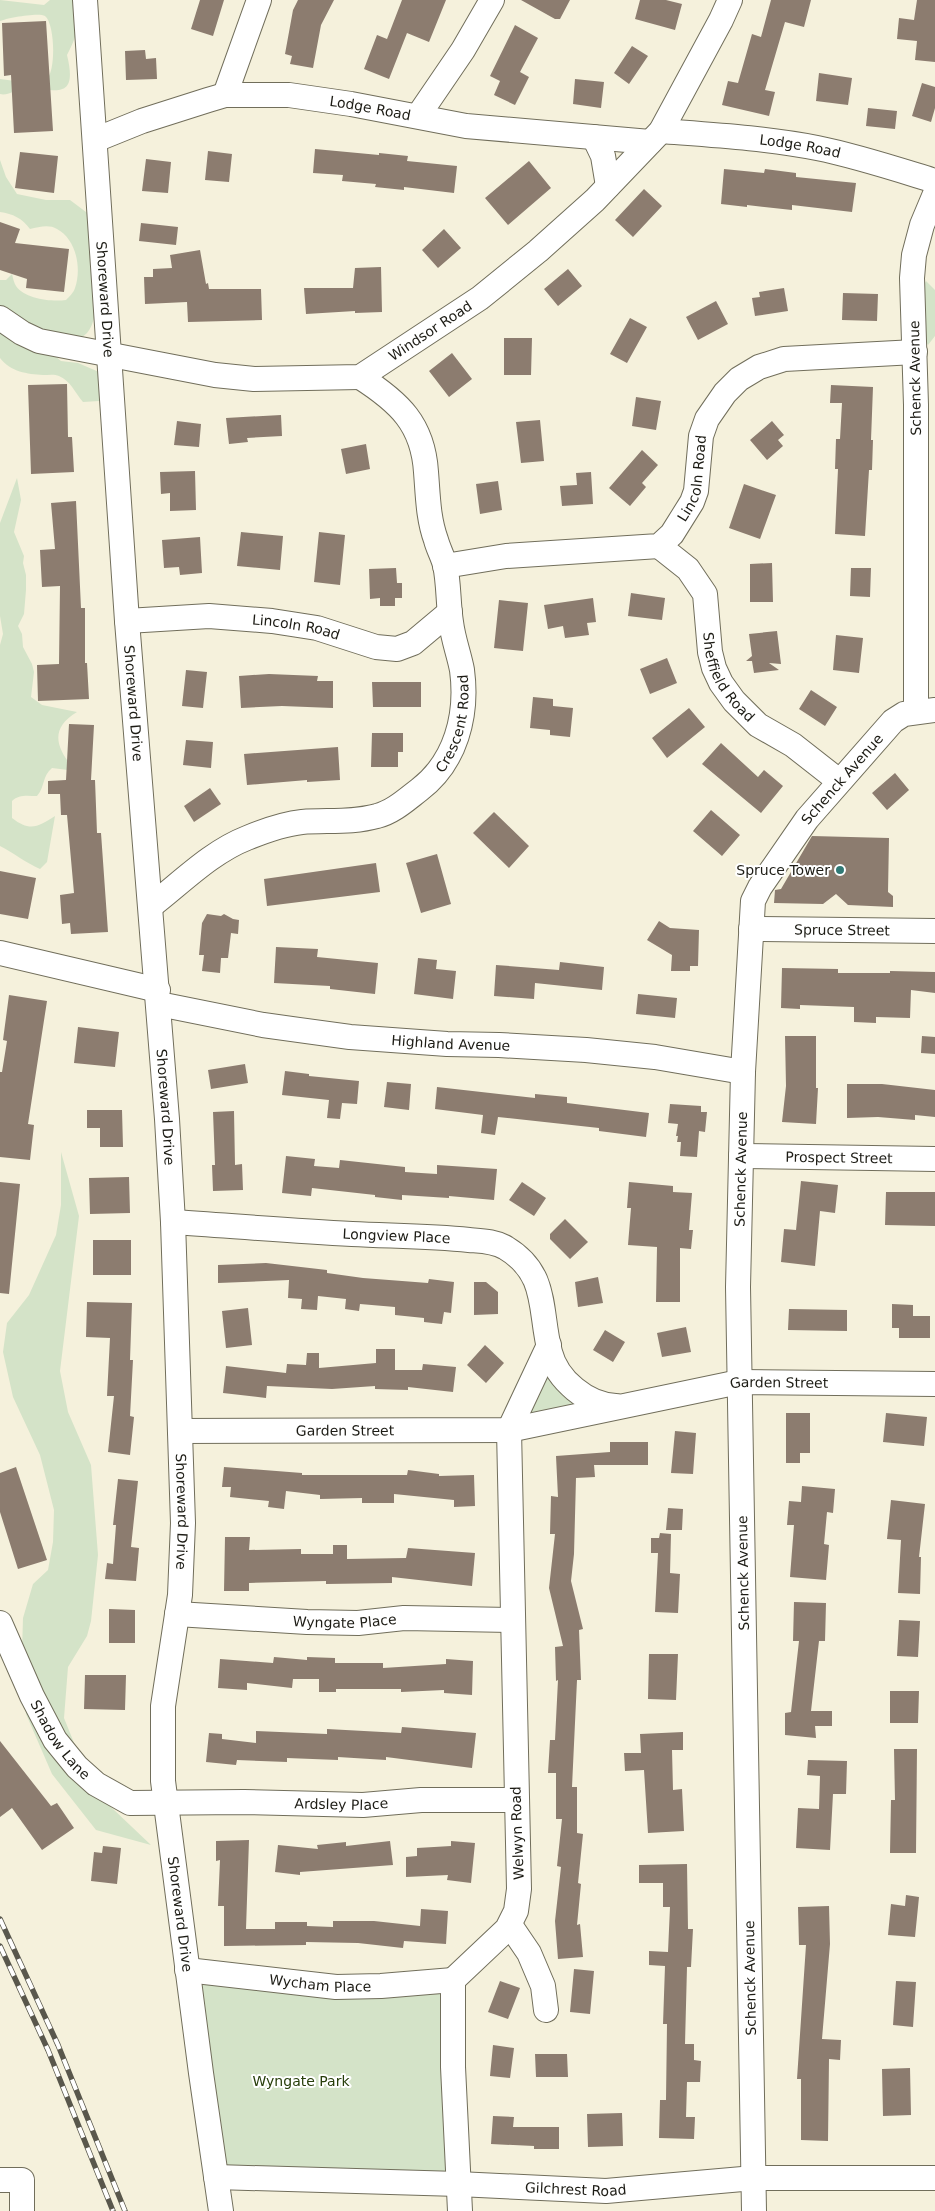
<svg xmlns="http://www.w3.org/2000/svg" width="935" height="2211" viewBox="0 0 935 2211" font-family="'DejaVu Sans',sans-serif">
<rect width="100%" height="100%" fill="#f5f1dc"/>
<path fill="#d4e3c8" d="M0 0 44 5 50 0H77C80 24 78 34 67 55 79 104 52 87 22 89 14 90 8 96 0 94V79L15 81 47 79C56 70 55 24 45 16 39 12 7 18 0 21Z
M0 160 6 177 17 194 46 200H70L90 215C93 241 105 314 87 333 78 342 61 346 49 351L61 361 78 363 99 372 105 391 99 401 83 402C75 393 71 381 59 376 55 374 48 375 43 375 27 374 11 372 0 358V280H6L12 274C13 278 14 283 16 286 25 299 51 302 66 300 69 297 74 292 75 288 82 268 76 239 57 229 49 224 39 227 30 229 22 218 13 214 0 212Z
M926 281 935 290V336L928 345 922 335V289Z
M17 478 21 500 14 532 24 556 23 563 26 575V590L24 614 18 626 22 634 23 647 32 664 34 672 31 697 42 705 77 712C47 730 58 751 76 771L52 768C42 776 45 787 37 796 28 796 19 794 12 801V818C30 832 38 827 55 816L47 862 40 869C26 863 14 853 0 846V645L3 634 0 616V523Z
M61 1152 79 1216 60 1371 68 1412 91 1465 98 1555 91 1621 87 1636 68 1667 64 1718 93 1790 151 1845 96 1830 52 1774 26 1714 22 1651 23 1618 33 1584 48 1570 53 1542 54 1510 40 1455 13 1397 3 1352 7 1323 29 1295 56 1235 61 1205Z
M549 1345 598 1404 509 1430Z
M187 1970 453 1980 458 2184 216 2177Z"/>
<path fill="#8c7c6f" d="M200 0H224L213 36 191 29Z
M298 0H334L321 25 313 68 290 64 292 56 285 54 293 10Z
M402 0H446L429 42 407 33 389 79 364 69 377 35 387 39Z
M521 0H570L560 19H555Z
M640 0H666L682 4 675 30 635 19Z
M771 0H811L804 27 785 22 765 90 775 92 769 116 722 105 728 81 738 83 752 34 761 37Z
M917 0H935V62L915 60 917 41 897 39 899 18 914 20Z
M46 21 53 131 14 133 11 75 4 76 2 23Z
M515 25 538 38 520 72 529 77 515 105 494 95 500 81 490 76Z
M632 46 648 56 629 84 614 73Z
M145 50 146 59 156 58 157 79 126 80 125 51Z
M819 73 852 78 848 105 816 101Z
M575 79 604 82 601 108 573 104Z
M922 83 935 87V108L931 122 912 116Z
M868 108 897 111 895 129 866 126Z
M315 149 379 155V153L408 156 407 161 457 166 454 193 404 187V190L375 187 376 184 342 181 343 175 313 173Z
M208 151 232 154 229 182 205 180Z
M20 152 58 156 54 193 15 188Z
M146 159 171 162 168 193 142 191Z
M529 161 551 188 508 225 485 198Z
M724 169 764 173 765 169 796 173V177L856 183 852 212 792 205V210L747 205V207L721 204Z
M644 189 662 206 633 237 615 220Z
M0 222 20 229 15 243 69 249 64 292 26 288 27 279 0 270Z
M141 223 178 227 176 245 139 241Z
M444 229 461 248 438 268 422 250Z
M200 250 206 284 208 283 209 289H261L262 320 188 322 187 302 145 304 144 277H153V269L172 268 170 255Z
M381 267 382 312 355 313V311L306 314 304 288H353L355 268Z
M568 269 582 286 558 306 544 289Z
M784 288 788 311 755 316 752 298 760 297 759 292Z
M843 293 878 294 877 321 842 320Z
M716 301 728 324 698 340 686 317Z
M630 318 647 327 627 363 610 354Z
M504 338H532L531 375H504Z
M452 353 472 379 449 397 429 371Z
M67 384 68 437H72L74 472 31 474 28 385Z
M831 385 873 387 871 440H873L872 470H869L865 536 835 534 838 469H835L836 439H840L842 403H830Z
M636 397 661 401 656 430 632 426Z
M281 415 282 436 247 438 248 442 229 444 226 418Z
M540 420 544 461 521 463 516 422Z
M177 421 201 424 199 447 174 445Z
M772 421 784 435 778 440 783 446 767 460 750 440Z
M366 444 370 469 346 474 341 449Z
M642 450 658 465 642 483 646 487 630 506 609 488Z
M195 471 196 510 170 511V493L161 494 160 472Z
M591 472 593 504 562 506 560 486 577 485 576 473Z
M498 481 502 510 480 514 476 484Z
M744 484 776 495 760 539 729 528Z
M76 501 81 608H85V663H87L89 699 38 701 37 665 59 664 60 586 42 587 40 550 55 549 51 503Z
M241 532 283 536 280 570 237 566Z
M319 532 345 535 340 585 314 582Z
M200 537 202 573 180 575 179 567 164 568 162 540Z
M772 563 773 602H750V564Z
M396 568 397 583H402V598H395V606H380V598L370 599 369 569Z
M851 568H871L870 597 850 596Z
M631 593 665 598 662 620 628 616Z
M593 598 596 622 587 623 589 635 565 638 563 626 548 629 544 605Z
M499 600 528 603 523 651 494 648Z
M777 631 781 664 769 663 779 670 754 673 752 661H746L752 656 749 634Z
M836 635 863 638 859 673 833 670Z
M667 658 677 683 650 694 640 669Z
M186 670 207 672 203 708 182 706Z
M269 674 318 676 317 681H333V708L282 706 241 708 239 676Z
M372 682H421V707H373Z
M811 690 837 707 825 726 799 709Z
M533 697 553 699V706L573 708 570 737 550 735V730L530 728Z
M689 708 705 727 667 758 652 738Z
M69 724 94 725 91 780H95L97 833H101L108 932 71 934 70 923 62 924 60 895 74 893 67 815H61L60 794H48V781L66 780Z
M372 733H403V752H398V767H371Z
M186 740 213 742 211 768 183 765Z
M721 743 758 777 764 770 783 786 761 813 702 764Z
M338 747 340 780 307 782V780L247 785 244 754Z
M895 773 909 790 887 810 872 793Z
M210 788 221 804 194 822 184 806Z
M711 810 740 835 722 856 693 831Z
M494 812 529 846 509 868 473 833Z
M812 836 889 838 888 892 893 896V907L848 905 836 894 823 904 774 903 775 890 781 889Z
M437 854 451 904 421 913 406 863Z
M376 863 380 892 267 906 264 879Z
M0 871 36 878 28 919 0 914Z
M207 914 221 916 224 914 233 919 239 920 238 934 231 933 228 958H221L220 973 202 971 204 955H199L202 923Z
M659 921 670 928 699 930 698 966H690V971H671L672 955 647 940Z
M276 947 318 949 317 957 378 963 375 994 330 989V986L274 983Z
M418 958 437 960 436 969 456 971 453 999 414 994Z
M560 962 604 967 602 990 535 983 534 999 494 996 496 965 559 970Z
M782 968 838 969V973H890V971L935 972V993L911 990 910 1018 876 1017V1023L854 1022V1007L800 1005V1009L781 1008Z
M638 994 677 998 675 1018 636 1014Z
M9 995 47 1001 28 1124 34 1125 30 1160 0 1157V1072H2L7 1041 3 1040Z
M78 1027 119 1032 115 1067 74 1063Z
M785 1036H816V1088H818L816 1124 782 1122 786 1086Z
M922 1036 935 1037V1054L921 1053Z
M245 1064 248 1083 211 1089 208 1070Z
M285 1071 309 1074V1076L359 1081 357 1104 342 1103 340 1119 327 1118 329 1100 282 1095Z
M387 1082 411 1084 409 1110 384 1107Z
M847 1084H882L935 1090V1117L915 1115V1120L878 1117 847 1118Z
M437 1087 535 1098V1094L567 1097V1103L649 1113 646 1137 599 1131V1128L498 1117 495 1135 481 1133 483 1115 435 1109Z
M670 1104 701 1106V1112H707L705 1132 699 1131 697 1157 680 1156 681 1142H677L678 1136H676L678 1124 668 1123Z
M87 1110H122L123 1147H100V1128H87Z
M234 1111 235 1165 242 1164 243 1190 213 1191 212 1165H215L213 1112Z
M286 1156 315 1159 314 1166 339 1168 340 1160 405 1167V1172L437 1174V1165L497 1169 494 1200 449 1196V1198L402 1195V1200L375 1197V1195L312 1188 311 1196 282 1193Z
M129 1177 130 1213 90 1214 89 1178Z
M801 1181 838 1185 835 1213 820 1211 815 1266 781 1262 784 1229 796 1230Z
M0 1182 20 1184 9 1294 0 1293Z
M522 1182 546 1198 534 1216 509 1200Z
M629 1182 673 1186V1192L692 1193 689 1230H693L691 1249 680 1248V1302H656L657 1247 628 1245 631 1208H627Z
M886 1192H935V1226L885 1225Z
M565 1219 588 1242 570 1259 550 1239V1234Z
M93 1240H131V1275H93Z
M266 1263 327 1270V1273L363 1278 428 1283 429 1279 454 1282 451 1313 444 1312 442 1324 424 1322V1318L395 1315V1307L360 1304 359 1311 345 1309 346 1299 318 1296 317 1310 301 1309 302 1299 288 1298 289 1280 218 1283V1265Z
M598 1277 603 1303 578 1307 575 1282Z
M474 1282H486L498 1292V1314L474 1315Z
M87 1302 132 1303 130 1360H133L130 1416 134 1417 130 1455 108 1452 114 1396H107L110 1338 86 1337Z
M892 1304 913 1305V1316H930V1338H899V1328H892Z
M248 1308 252 1345 226 1348 222 1311Z
M789 1309 847 1310V1331L788 1330Z
M686 1327 691 1352 662 1357 657 1333Z
M605 1330 625 1342 613 1362 593 1350Z
M485 1345 504 1363 486 1383 467 1365Z
M376 1349H395V1370H422L423 1364 456 1367 453 1392 408 1387V1390L375 1389V1386L332 1389 267 1386 266 1398 223 1393 226 1366 286 1373 287 1364 306 1365 307 1353H319V1368L376 1363Z
M786 1413H810V1453H800V1463H786Z
M886 1413 927 1417 924 1446 883 1442Z
M675 1431 696 1433 693 1474 671 1473Z
M610 1442H648V1465H594L595 1477 576 1478 574 1554 571 1581 583 1629 579 1630 581 1680H577L572 1787H577V1833L583 1834 578 1883 581 1884 577 1925 580 1924 583 1957 558 1959 555 1921 561 1867 557 1866 562 1819H556V1773H548L550 1740H555L558 1680 556 1681 555 1647 563 1646 549 1588 555 1534H550L551 1496 558 1497 556 1456 610 1452Z
M16 1467 47 1560 18 1569 0 1512V1473Z
M224 1467 302 1473V1475H407L408 1470 439 1474V1476L474 1475 475 1506 454 1507V1500L394 1494V1503H362V1498L320 1499V1495L286 1491 284 1509 268 1507 269 1501 230 1497 231 1487H222Z
M118 1479 138 1481 131 1547 139 1548 136 1581 105 1579 107 1563 113 1564 116 1525H113Z
M802 1486 835 1489 833 1513 827 1512 824 1544 829 1545 826 1580 790 1577 794 1525H787L789 1501 801 1502Z
M891 1500 925 1504 919 1557H921L920 1594 898 1593 901 1540 887 1539Z
M668 1508 683 1509 682 1530H666Z
M660 1533 671 1534 670 1573 680 1574 678 1613 655 1612 658 1553H651V1538H659Z
M225 1537H250L249 1550 301 1549V1554H333V1545H347V1559L406 1558 408 1548 475 1553 472 1586 392 1577V1583L326 1584V1581L249 1583V1591H224Z
M794 1602 826 1603 825 1641H819L811 1711H832V1726H815L816 1738 785 1735V1713L791 1712 799 1641H793Z
M109 1609 135 1610V1643H109Z
M899 1620 920 1621 918 1657 897 1656Z
M649 1654H678L676 1700 648 1699Z
M274 1657 307 1660V1657L335 1658V1663H383V1668L446 1664V1659L473 1661 472 1695 444 1693V1690L401 1692V1689H336V1692H319V1679H293L292 1688 247 1683V1690L218 1688 220 1659 273 1663Z
M85 1675H126L125 1710 84 1709Z
M890 1691H919L918 1723H890Z
M402 1727 476 1733 472 1768 386 1757V1760L338 1757V1760L287 1758V1762L237 1760 236 1765 206 1762 209 1733 222 1734V1739L256 1743V1731L327 1734V1729L401 1733Z
M683 1732V1750H672L673 1790 682 1789 684 1831 648 1833 644 1770 625 1771 624 1753H641L640 1734Z
M0 1741 51 1806 57 1803 74 1828 42 1850 12 1808 0 1817Z
M894 1749H917L916 1853H890L891 1800H895Z
M808 1760 847 1761 846 1794H833L830 1850 796 1848 798 1808 819 1809 820 1776 807 1775Z
M249 1840 246 1929H275V1922H307V1926L333 1927V1921H374L420 1926 421 1909 448 1911 446 1944 404 1941 403 1948 358 1943 306 1942V1945L224 1946V1906H218L220 1860 216 1861V1841Z
M390 1841 393 1865 300 1872V1875L275 1872 278 1845 318 1849 317 1845 346 1842V1846Z
M451 1841 475 1843 471 1883 447 1880 448 1875 406 1877V1857L417 1856V1848L451 1846Z
M103 1846 121 1848 117 1884 91 1881 94 1852 102 1853Z
M687 1864 688 1929H693L691 1967H687L685 2044H694V2060L701 2061 700 2082H687L686 2117H695L694 2139 659 2138 660 2100H666L667 2024H663L665 1966 649 1965V1951L668 1952 670 1907H663V1883H639V1865Z
M906 1895 919 1897 915 1937 888 1935 891 1904 905 1906Z
M829 1906 830 1944 822 2039 841 2040 840 2060 829 2059 828 2141 801 2140V2079H797L806 1945H799L798 1907Z
M574 1969 594 1971 590 2014 570 2012Z
M500 1981 520 1988 508 2019 488 2012Z
M896 1981 916 1982 913 2027 893 2025Z
M493 2045 514 2048 510 2078 490 2076Z
M535 2054H567L568 2077H536Z
M910 2068 911 2115 883 2116 882 2069Z
M622 2113 623 2146 588 2147 587 2114Z
M493 2116 514 2117 513 2127H559V2149H534V2146L491 2144Z"/>
<g fill="none" stroke-linecap="round" stroke-linejoin="round">
<g stroke="#716e5b" stroke-width="26">
<g id="minor">
<path id="s1" d="M85 0 127 621 167 1119 173 1222 183 1523 180 1595 163 1706V1781L201 2073 221 2211"/>
<path d="M225 95 259 0"/>
<path d="M418 116 463 50 492 0"/>
<path id="s2" d="M661 131C713 135 766 138 817 148 857 156 896 169 935 181"/>
<path d="M594 137 603 156 608 186"/>
<path id="s3" d="M95 140 142 121 208 100 225 95H289L351 104 466 126 650 142"/>
<path id="s4" d="M0 318 22 333 39 341 215 375 254 379 360 377 480 298 538 251 595 200 661 131 721 20 730 0"/>
<path id="s5" d="M659 546 688 569 705 594 710 652 714 668 721 683 734 701 758 725 793 745 839 781"/>
<path id="s6" d="M445 566 506 556 659 546 672 534 692 502 696 491 701 436 707 419 725 393 739 379 759 367 784 359 915 352"/>
<path id="s7" d="M127 621 209 616 272 621 317 628 376 647 397 649 413 643 450 612"/>
<path d="M916 711V405L912 278 914 255 922 225 935 194"/>
<path id="s8" d="M151 906C181 883 211 852 247 838 264 831 283 824 302 822 327 820 352 823 377 816 393 812 406 800 419 790 456 762 468 715 462 670 459 654 453 639 451 622 448 604 449 583 445 565 443 557 438 548 436 540 428 518 428 496 426 472 423 424 399 402 360 377"/>
<path id="s9" d="M751 929 935 931"/>
<path d="M0 953 158 990"/>
<path id="s10" d="M159 1004 263 1025 350 1037 447 1044 499 1045 586 1050 655 1057 743 1072"/>
<path id="s11" d="M741 1156 935 1159"/>
<path id="s12" d="M173 1222C233 1226 292 1231 352 1234 391 1236 430 1236 469 1240 481 1241 495 1241 506 1248 549 1274 539 1311 550 1352 557 1380 587 1405 616 1406"/>
<path id="s13" d="M180 1431 509 1430 739 1382 935 1384"/>
<path id="s14" d="M177 1614 307 1622 358 1623 404 1618 512 1620"/>
<path id="s15" d="M0 1623 32 1696 55 1740 77 1767 96 1784 130 1803 244 1802 363 1805 421 1800H516"/>
<path d="M510 1925 529 1953 543 1986 546 2010"/>
<path id="s16" d="M187 1970 336 1987 381 1986 453 1980"/>
<path id="s17" d="M216 2177 458 2184 606 2191 754 2178H935"/>
<path d="M0 2180H22V2211"/>
<path d="M460 2211 453 2067V1980L507 1929 516 1911 519 1889 509 1430 549 1345"/>
<path id="s18" d="M754 2211 738 1287 743 1072 753 901 760 887 807 819 893 721 904 714 935 710"/>
</g>
</g>
<use href="#minor" stroke="#fff" stroke-width="24"/>
<g stroke="#59574c" stroke-width="5.5">
<path id="rail" d="M0 1919 58 2045 125 2211
M0 1946 48 2050 113 2211"/>
</g>
<use href="#rail" stroke="#fff" stroke-width="4" stroke-dasharray="11" stroke-linecap="butt"/>
</g>
<circle fill="#317a76" stroke="#fff" stroke-width="2" cx="840" cy="870" r="5"/>
<g text-anchor="middle" dominant-baseline="central" stroke-width="4" stroke-linejoin="round" paint-order="stroke">
<g font-size="14" fill="#1d1c15" stroke="#fff">
<text stroke="none"><textPath href="#s3" startOffset="284">Lodge Road</textPath></text>
<text stroke="none"><textPath href="#s2" startOffset="140">Lodge Road</textPath></text>
<text stroke="none"><textPath href="#s1" startOffset="300">Shoreward Drive</textPath></text>
<text stroke="none"><textPath href="#s4" startOffset="454">Windsor Road</textPath></text>
<text transform="translate(915 378) rotate(-91)">Schenck Avenue</text>
<text stroke="none"><textPath href="#s6" startOffset="294">Lincoln Road</textPath></text>
<text stroke="none"><textPath href="#s7" startOffset="170">Lincoln Road</textPath></text>
<text stroke="none"><textPath href="#s5" startOffset="156">Sheffield Road</textPath></text>
<text stroke="none"><textPath href="#s1" startOffset="705">Shoreward Drive</textPath></text>
<text stroke="none"><textPath href="#s8" startOffset="379">Crescent Road</textPath></text>
<text stroke="none"><textPath href="#s18" startOffset="1462">Schenck Avenue</textPath></text>
<text stroke="none"><textPath href="#s9" startOffset="91">Spruce Street</textPath></text>
<text stroke="none"><textPath href="#s10" startOffset="295">Highland Avenue</textPath></text>
<text stroke="none"><textPath href="#s1" startOffset="1110">Shoreward Drive</textPath></text>
<text stroke="none"><textPath href="#s11" startOffset="98">Prospect Street</textPath></text>
<text stroke="none"><textPath href="#s18" startOffset="1042">Schenck Avenue</textPath></text>
<text stroke="none"><textPath href="#s12" startOffset="224">Longview Place</textPath></text>
<text stroke="none"><textPath href="#s13" startOffset="604">Garden Street</textPath></text>
<text stroke="none"><textPath href="#s13" startOffset="165">Garden Street</textPath></text>
<text stroke="none"><textPath href="#s1" startOffset="1515">Shoreward Drive</textPath></text>
<text transform="translate(743 1573) rotate(-91)">Schenck Avenue</text>
<text stroke="none"><textPath href="#s14" startOffset="168">Wyngate Place</textPath></text>
<text stroke="none"><textPath href="#s15" startOffset="132">Shadow Lane</textPath></text>
<text stroke="none"><textPath href="#s15" startOffset="440">Ardsley Place</textPath></text>
<text transform="translate(517 1833) rotate(-92)">Welwyn Road</text>
<text stroke="none"><textPath href="#s1" startOffset="1920">Shoreward Drive</textPath></text>
<text transform="translate(750 1978) rotate(-91)">Schenck Avenue</text>
<text stroke="none"><textPath href="#s16" startOffset="134">Wycham Place</textPath></text>
<text stroke="none"><textPath href="#s17" startOffset="360">Gilchrest Road</textPath></text>
</g>
<g font-size="14" fill="#1d1c15" stroke="#fff" text-anchor="end">
<text x="830" y="870">Spruce Tower</text>
</g>
<g font-size="14" fill="#273e0a" stroke="#fff">
<text x="301" y="2081">Wyngate Park</text>
</g>
</g>
</svg>
